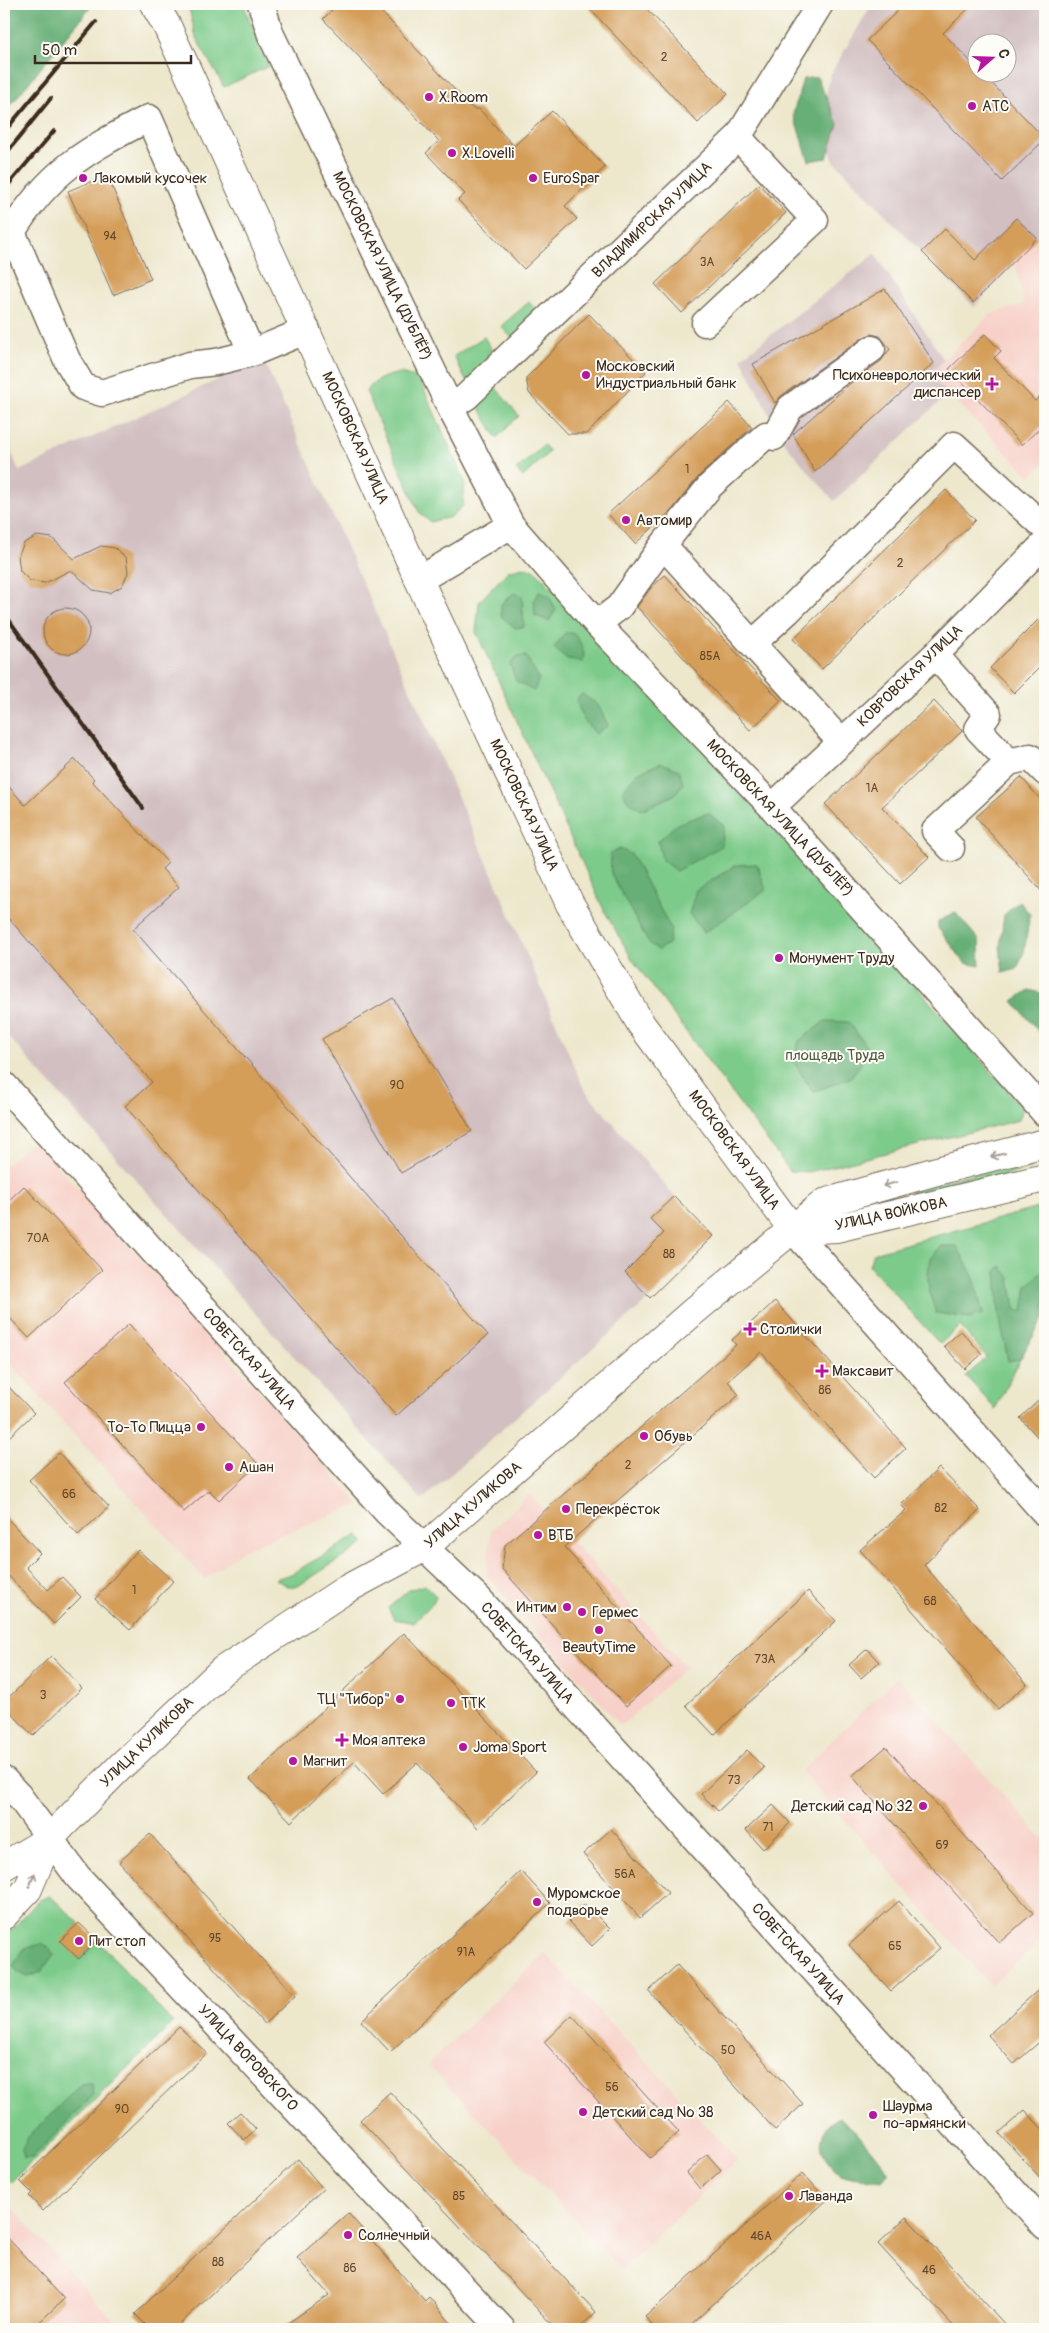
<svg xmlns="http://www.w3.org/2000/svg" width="1049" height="2333" viewBox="0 0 1049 2333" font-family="Pangolin,sans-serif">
<rect width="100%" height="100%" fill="#fdfcf7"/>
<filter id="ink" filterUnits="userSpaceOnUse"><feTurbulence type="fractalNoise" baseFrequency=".02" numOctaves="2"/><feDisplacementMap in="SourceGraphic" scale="10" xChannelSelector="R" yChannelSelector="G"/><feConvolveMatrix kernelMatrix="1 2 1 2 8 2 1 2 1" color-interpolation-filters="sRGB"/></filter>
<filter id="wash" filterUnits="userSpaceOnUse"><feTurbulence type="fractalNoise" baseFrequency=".0096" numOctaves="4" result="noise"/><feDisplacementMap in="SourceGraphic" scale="20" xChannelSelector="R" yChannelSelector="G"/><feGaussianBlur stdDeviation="1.12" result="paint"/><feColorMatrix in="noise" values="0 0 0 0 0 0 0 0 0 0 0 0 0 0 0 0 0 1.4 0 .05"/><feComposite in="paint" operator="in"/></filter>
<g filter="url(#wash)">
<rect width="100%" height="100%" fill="#ede7cc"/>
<path fill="#f7d1c9" d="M1037 238 1045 242V462L1030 477 929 374 991 314 1024 304 1015 261 994 241Z
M34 1140 179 1301 359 1504 242 1550 205 1579 4 1357V1167Z
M529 1494 686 1667 621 1726 486 1575 491 1531Z
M897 1677 1045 1841V1937L991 1986 801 1771Z
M545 1953 738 2160 621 2270 428 2064Z
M4 2197 120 2328 119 2329H4Z"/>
<path fill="#d2bfc1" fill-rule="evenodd" d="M872 4H1045V242L1037 238 994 241 1015 261 974 307 834 161 820 125 830 75ZM976 42H1006V72H976Z
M875 254 944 360 929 375 948 394 834 501 782 440 741 358Z
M263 359 501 894 584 1089 674 1196 713 1236 650 1298 422 1500 4 1032V433L19 471Z"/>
<path fill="#7dcb8a" stroke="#5c7a54" d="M188 4H243L269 66 224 87 196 38Z
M529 302 539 314 512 338 501 326Z
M484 337 496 356 473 381 465 379 454 356Z
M400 373 419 378 465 482 463 506 451 517 430 522 419 512 366 391C376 379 385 376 400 373Z
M496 388 519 416 497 438 477 404 487 393Z
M544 445 550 451 523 477 516 470Z
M523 567 535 570 775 826 1023 1108 1019 1120 809 1172 790 1171 632 959 604 910 476 632 479 602 508 571Z
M1031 1159 1032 1165 1029 1169 917 1197 912 1195 910 1189Z
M1045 1206V1309L995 1409 966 1376 987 1357 960 1326 940 1344 869 1266 873 1253Z
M358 1535 365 1543 298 1586H288L275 1579 291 1574Z
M425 1585 436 1596C433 1607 420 1613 414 1623L394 1619 388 1608 409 1590Z
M50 1896 79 1923 61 1941 79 1959 97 1940 173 2023 10 2183 4 2177V1938L39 1900Z"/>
<path fill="#66af76" stroke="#506c4a" d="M4 4H85L90 8 4 113Z
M817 77 838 124 827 158 809 161 793 114 803 79Z
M540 591 549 596 556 610 549 621 535 616 534 599Z
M514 593 522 596 524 627 515 628 501 616V604Z
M565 633H573C581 643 586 649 583 662L567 660 554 648Z
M526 656 539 679 534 691 516 681 510 664 517 657Z
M582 694 598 705 608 725 596 734 583 719 576 700Z
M661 763 679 770 683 784 674 795 641 810 627 800 623 790 637 773Z
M708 813 724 826 722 846 676 871 662 860 658 841 677 824Z
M620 849 631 854 671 929 669 943 658 950 648 942 611 874 610 854Z
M757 864 766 890 704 933 689 914 696 890 736 865Z
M1019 901 1030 914 1024 952 1017 969 1003 973 1000 946 1004 915Z
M955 912 979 940 980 966 965 963 938 928V922Z
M1029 990 1045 994V1039L1013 1001Z
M825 1021 849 1022 870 1052 850 1078 813 1092 793 1061 799 1041Z
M940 1246H957L974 1278 983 1314 969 1318 936 1313C928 1290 921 1265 940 1246Z
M1001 1266 1010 1278 1015 1309 1023 1312 1027 1286 1042 1272 1045 1276V1316L1020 1359 1008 1361 999 1314 996 1271Z
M43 1943 54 1954 41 1972 28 1977 18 1972 13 1966 22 1950Z
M92 2082 93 2095 32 2158H24L22 2149 27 2138 81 2084Z
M840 2118 853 2128 889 2172 882 2180C870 2178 854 2179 843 2175 839 2174 835 2168 831 2165 815 2149 819 2127 840 2118Z"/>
<g id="blocks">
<path fill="#d49d59" d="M338 4H374L473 109H479L514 146 552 111 605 167 565 206 577 219 524 269 458 200 465 194 426 153 439 141 323 19Z
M585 4H642L728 94 698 123Z
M905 4H973L943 33 976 67V72H981L1045 139 1002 181 867 40Z
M107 175 151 279 113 295 68 191Z
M759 184 786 213 682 313 655 284Z
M1016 218 1037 238 973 303 922 252 945 229 975 260Z
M885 289 934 363 815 472 793 434 853 381 881 361 890 349 880 336 871 334 864 337 781 396 775 403 753 364Z
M589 314 646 372 587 434H568L529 393 526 378Z
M985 334 1001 351 994 358 1035 401 1045 391V423L1022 445 949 369Z
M729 402 752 427 700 475 672 510 635 544 608 514Z
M946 490 975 520 822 669 793 639Z
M37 536 52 538 74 559 101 546 115 548 126 558 128 573 122 586 110 593 93 590 71 570 45 583 30 581 20 571 18 556 24 543Z
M665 575 781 701 750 730 637 607 650 589Z
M43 631a23 23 0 1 1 46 0a23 23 0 1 1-46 0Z
M1045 613V662L1014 693 990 668Z
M934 701 962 731 882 807 929 857 900 884 825 804Z
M75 759 94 779 92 781 168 863 162 869 179 887 133 929 488 1335 396 1416 125 1106 152 1082 4 913V781L25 805Z
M1021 777 1045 805V895L976 817Z
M393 998 472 1131 401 1173 322 1039Z
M24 1186 102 1270 29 1338 4 1312V1205Z
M674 1196 713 1236 650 1298 625 1272 664 1233 650 1219Z
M775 1301 906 1448 874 1478 761 1352 728 1381 739 1395 564 1547 671 1666 626 1706 502 1569 505 1545 736 1345 732 1340Z
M129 1324 258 1464 219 1500 209 1490 184 1512 65 1382Z
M961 1331 982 1354 965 1369 944 1346Z
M4 1382 34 1413 4 1442Z
M1045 1394V1445L1020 1418Z
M59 1453 109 1507 78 1535 29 1480Z
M939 1468 980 1510 924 1565 1027 1684 998 1709 860 1550 906 1510 901 1505Z
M4 1515 40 1553 26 1567 48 1590 62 1577 81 1597 54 1624 4 1571Z
M138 1550 173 1581 130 1630 95 1599Z
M808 1591 836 1621 714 1735 686 1705Z
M404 1633 536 1772 478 1828 417 1763 383 1794 354 1762 291 1822 250 1779Z
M867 1649 879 1662 861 1678 849 1665Z
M51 1656 82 1688 33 1736 4 1705V1702Z
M886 1747 1033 1913 999 1943 852 1776Z
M747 1750 764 1768 718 1811 701 1794Z
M773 1805 790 1823 763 1849 746 1830Z
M611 1829 668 1893 640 1918 583 1854Z
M150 1834 295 1996 264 2024 119 1862Z
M521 1871 550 1903 390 2052 361 2021Z
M899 1901 940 1948 891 1991 849 1945Z
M585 1904 610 1929 592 1946 568 1921Z
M79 1923 97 1940 79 1959 60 1941Z
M677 1965 803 2104 775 2130 649 1991Z
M1045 1984V2037L1014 2064 988 2035Z
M572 2015 679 2132 650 2158 544 2042Z
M179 2027 207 2053 43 2211 29 2196 32 2193 20 2181Z
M390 2092 596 2312 578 2329H556L360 2120Z
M1025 2110 1045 2132V2183L999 2133Z
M240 2112 256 2129 244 2140 228 2123Z
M707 2154 721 2170 700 2189 687 2173Z
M298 2159 323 2189 175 2329H150L135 2314Z
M803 2173 827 2200 686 2329H656L645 2317Z
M348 2213 425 2301 429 2297 456 2329H279L329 2295 297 2258Z
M906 2217 930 2243 1009 2329H956L878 2244Z
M4 2234 64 2299 32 2329H4Z"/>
</g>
</g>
<g filter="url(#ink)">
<use href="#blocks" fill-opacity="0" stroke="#796c5b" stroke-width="1"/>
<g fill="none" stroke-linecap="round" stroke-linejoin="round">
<g stroke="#796c5b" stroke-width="29">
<path id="minor" d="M261 4 271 35 450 407 511 525 597 624 772 807 1045 1113
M705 323 815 220 738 137
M252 353 149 118C87 150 49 171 12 232L67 360 83 387 102 393 190 365 216 362 252 353 307 330
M450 407 466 397 738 137 820 4
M663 545 710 486 766 435 774 437 790 408 872 349
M419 580 511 525
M597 624 619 607 663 545 841 742
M753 643 787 612 954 445 1045 528
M935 655 988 714 978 729 1009 762 935 831 951 848
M1009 762 1030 757 1045 772
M772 807 935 655 1045 543
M4 1085 387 1512 479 1599 1045 2226
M793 1230 1045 1513
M4 1780 19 1796 78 1877 502 2329"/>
</g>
<g stroke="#796c5b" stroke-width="30">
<path id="major" d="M154 4 167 26 419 580 570 904 641 1024 793 1230
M793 1230 837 1228 1045 1178
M4 1866 49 1839 120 1767 223 1670 345 1590 425 1547 694 1311 824 1203 937 1171 1045 1143
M4 1915 28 1889 49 1839"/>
</g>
<use href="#minor" stroke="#fff" stroke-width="26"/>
<use href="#major" stroke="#fff" stroke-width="28"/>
<path stroke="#3b2a1e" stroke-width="4" d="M4 132 96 22
M4 156 51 98
M4 190 54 131
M4 613 143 808"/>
</g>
<defs><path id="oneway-shaft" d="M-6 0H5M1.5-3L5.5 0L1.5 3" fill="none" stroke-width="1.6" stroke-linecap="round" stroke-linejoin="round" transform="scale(1.25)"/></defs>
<g stroke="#a79f9a">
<use href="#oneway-shaft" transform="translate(998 1155) rotate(166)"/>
<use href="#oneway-shaft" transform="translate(890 1184) rotate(164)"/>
<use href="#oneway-shaft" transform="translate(32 1880) rotate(-67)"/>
</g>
</g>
<g fill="#b5179e" stroke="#fdfcf7" stroke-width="2">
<circle cx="429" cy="97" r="5"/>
<circle cx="972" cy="106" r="5"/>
<circle cx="452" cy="153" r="5"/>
<circle cx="83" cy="178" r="5"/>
<circle cx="533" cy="178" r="5"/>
<circle cx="586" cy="375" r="5"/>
<path d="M989.5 376.5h5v5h5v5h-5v5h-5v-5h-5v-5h5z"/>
<circle cx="626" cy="520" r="5"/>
<circle cx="779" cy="958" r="5"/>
<path d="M747.5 1321.5h5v5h5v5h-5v5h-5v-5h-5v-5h5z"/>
<path d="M819.5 1363.5h5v5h5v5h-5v5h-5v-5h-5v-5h5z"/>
<circle cx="201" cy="1427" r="5"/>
<circle cx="644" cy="1436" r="5"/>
<circle cx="229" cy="1467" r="5"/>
<circle cx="566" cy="1509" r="5"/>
<circle cx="538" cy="1535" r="5"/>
<circle cx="567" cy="1607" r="5"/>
<circle cx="582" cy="1612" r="5"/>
<circle cx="599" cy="1630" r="5"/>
<circle cx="400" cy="1699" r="5"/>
<circle cx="451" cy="1703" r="5"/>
<path d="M339.5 1732.5h5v5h5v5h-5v5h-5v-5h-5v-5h5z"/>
<circle cx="463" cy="1747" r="5"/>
<circle cx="293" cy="1761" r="5"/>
<circle cx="923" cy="1806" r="5"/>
<circle cx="537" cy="1902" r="5"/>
<circle cx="79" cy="1941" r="5"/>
<circle cx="583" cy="2112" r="5"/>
<circle cx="873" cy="2115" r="5"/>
<circle cx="789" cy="2196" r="5"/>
<circle cx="348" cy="2235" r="5"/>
</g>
<g text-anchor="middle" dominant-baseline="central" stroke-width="4" stroke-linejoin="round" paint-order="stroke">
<g font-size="12" fill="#61472d">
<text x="664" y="57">2</text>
<text x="110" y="236">94</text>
<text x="707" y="262">3А</text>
<text x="687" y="469">1</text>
<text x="900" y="563">2</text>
<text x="710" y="656">85А</text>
<text x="872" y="788">1А</text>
<text x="397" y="1085">90</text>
<text x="38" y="1238">70А</text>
<text x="669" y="1254">88</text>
<text x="825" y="1390">86</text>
<text x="628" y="1465">2</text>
<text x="69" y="1494">66</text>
<text x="941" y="1508">82</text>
<text x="134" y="1590">1</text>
<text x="930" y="1601">68</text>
<text x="765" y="1659">73А</text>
<text x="43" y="1695">3</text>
<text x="734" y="1780">73</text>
<text x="768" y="1827">71</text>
<text x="942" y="1845">69</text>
<text x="625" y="1874">56А</text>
<text x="215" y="1938">95</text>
<text x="895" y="1946">65</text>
<text x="466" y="1952">91А</text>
<text x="728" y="2050">50</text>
<text x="612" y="2087">56</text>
<text x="122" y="2109">90</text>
<text x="459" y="2196">85</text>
<text x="761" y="2236">46А</text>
<text x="218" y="2262">88</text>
<text x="350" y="2268">86</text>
<text x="929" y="2270">46</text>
</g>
<g font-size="15" fill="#3b2a1e" stroke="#fdfcf7" text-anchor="start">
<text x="439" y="97">Х.Room</text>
<text x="982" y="106">АТС</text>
<text x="462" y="153">X.Lovelli</text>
<text x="93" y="178">Лакомый кусочек</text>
<text x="543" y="178">EuroSpar</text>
<text x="596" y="366">Московский<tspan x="596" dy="17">Индустриальный банк</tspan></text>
<text x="981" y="375" text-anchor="end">Психоневрологический<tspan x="981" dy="17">диспансер</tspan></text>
<text x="636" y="520">Автомир</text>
<text x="789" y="958">Монумент Труду</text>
<text x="760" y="1329">Столички</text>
<text x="832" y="1371">Максавит</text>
<text x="191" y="1427" text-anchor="end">То-То Пицца</text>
<text x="654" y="1436">Обувь</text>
<text x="239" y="1467">Ашан</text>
<text x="576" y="1509">Перекрёсток</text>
<text x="548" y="1535">ВТБ</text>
<text x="557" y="1607" text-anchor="end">Интим</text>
<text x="592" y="1612">Гермес</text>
<text x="599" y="1647" text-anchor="middle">BeautyTime</text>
<text x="390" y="1699" text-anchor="end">ТЦ "Тибор"</text>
<text x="461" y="1703">ТТК</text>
<text x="352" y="1740">Моя аптека</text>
<text x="473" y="1747">Joma Sport</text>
<text x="303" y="1761">Магнит</text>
<text x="913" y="1806" text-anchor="end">Детский сад № 32</text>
<text x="547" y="1893">Муромское<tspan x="547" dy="17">подворье</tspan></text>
<text x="89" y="1941">Пит стоп</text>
<text x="883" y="2106">Шаурма<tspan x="883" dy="17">по-армянски</tspan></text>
<text x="593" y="2112">Детский сад № 38</text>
<text x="799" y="2196">Лаванда</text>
<text x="358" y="2235">Солнечный</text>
</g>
<g font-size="15" fill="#3b2a1e" stroke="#fdfcf7">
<text transform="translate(652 220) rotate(-44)">ВЛАДИМИРСКАЯ УЛИЦА</text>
<text transform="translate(382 266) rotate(64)">МОСКОВСКАЯ УЛИЦА (ДУБЛЁР)</text>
<text transform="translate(355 438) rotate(66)">МОСКОВСКАЯ УЛИЦА</text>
<text transform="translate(910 676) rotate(-44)">КОВРОВСКАЯ УЛИЦА</text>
<text transform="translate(524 805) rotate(65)">МОСКОВСКАЯ УЛИЦА</text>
<text transform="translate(780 818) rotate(47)">МОСКОВСКАЯ УЛИЦА (ДУБЛЁР)</text>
<text transform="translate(734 1150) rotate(54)">МОСКОВСКАЯ УЛИЦА</text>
<text transform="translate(891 1214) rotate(-12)">УЛИЦА ВОЙКОВА</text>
<text transform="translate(249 1359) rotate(48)">СОВЕТСКАЯ УЛИЦА</text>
<text transform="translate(473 1505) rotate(-41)">УЛИЦА КУЛИКОВА</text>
<text transform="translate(527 1653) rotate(48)">СОВЕТСКАЯ УЛИЦА</text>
<text transform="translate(147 1742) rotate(-44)">УЛИЦА КУЛИКОВА</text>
<text transform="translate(798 1954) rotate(48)">СОВЕТСКАЯ УЛИЦА</text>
<text transform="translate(248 2058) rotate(47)">УЛИЦА ВОРОВСКОГО</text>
</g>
<g font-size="15" fill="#4f5a3e" stroke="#fdfcf7">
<text x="835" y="1055">площадь Труда</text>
</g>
</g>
<rect width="1049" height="2333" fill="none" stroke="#fdfcf7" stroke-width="20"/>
<g transform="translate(992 58) rotate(70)"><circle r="24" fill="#fdfcf7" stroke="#afa8a0"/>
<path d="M0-4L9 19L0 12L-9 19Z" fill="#b5179e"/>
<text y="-8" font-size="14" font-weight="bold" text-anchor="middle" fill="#3b2a1e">С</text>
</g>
<path d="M35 55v8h156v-8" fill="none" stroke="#3b2a1e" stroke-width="2.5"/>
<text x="42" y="55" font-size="15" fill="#3b2a1e" stroke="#fdfcf7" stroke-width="4" paint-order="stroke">50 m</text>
</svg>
